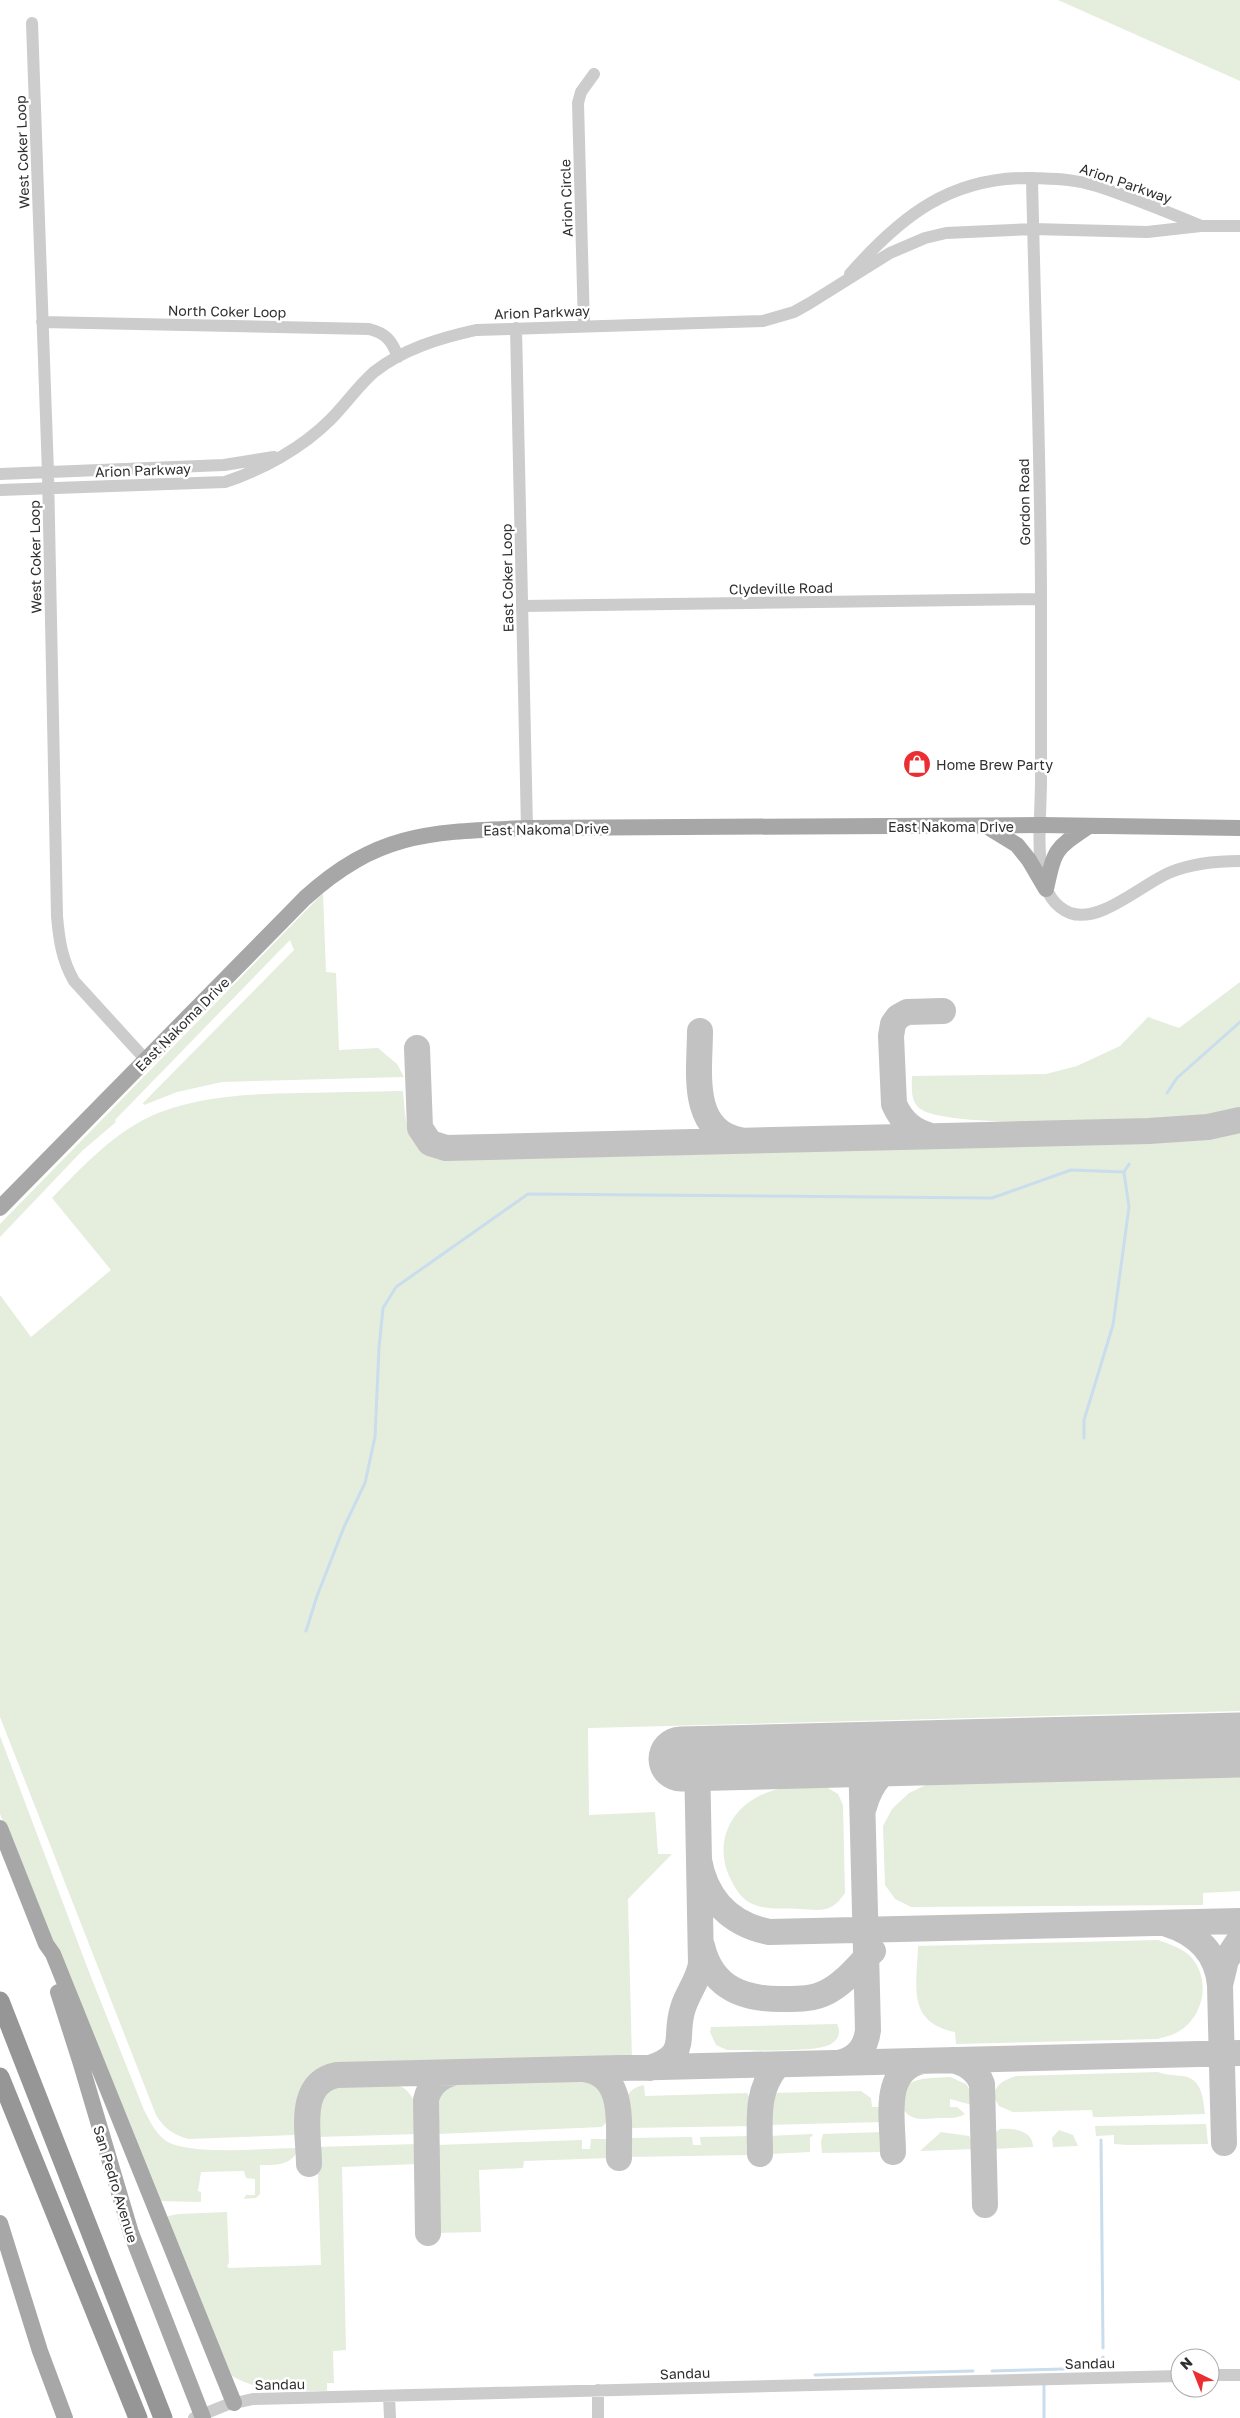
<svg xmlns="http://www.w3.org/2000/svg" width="1240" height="2418" viewBox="0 0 1240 2418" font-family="'Golos Text',sans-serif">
<rect width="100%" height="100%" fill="#fff"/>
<path fill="#e5eddd" d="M1058 0H1240V81Z
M323 893 326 972 336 973 339 1050 378 1048 397 1064 404 1077 222 1082 177 1092 144 1105 143 1103 294 950 290 940 115 1120 116 1122 82 1151 0 1237V1224Z
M1240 982V1110C1200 1121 945 1132 919 1108 910 1100 912 1086 912 1076L1046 1074 1077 1066 1120 1046 1148 1017 1179 1028Z
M403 1091C406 1126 405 1144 441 1159L1176 1142 1240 1131V1711L588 1728 589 1815 655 1812 658 1854H672L628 1899 632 2060 337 2066C316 2071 299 2085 298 2108 297 2118 300 2126 294 2135L189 2139C173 2135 165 2129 156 2115L0 1717V1295L31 1337 111 1270 52 1198C83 1166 116 1130 158 1113 204 1095 252 1094 300 1093 334 1092 369 1092 403 1091Z
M0 1736 89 1972 144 2110C150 2121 155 2133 166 2141 190 2156 268 2148 299 2148 292 2166 276 2165 260 2165V2194L256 2198 244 2199 246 2195H255V2179L246 2178 244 2171 201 2172 198 2191 201 2192V2202L157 2201 0 1814Z
M1240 1777V1891L1203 1893V1905L911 1907 895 1899 885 1885 883 1826 892 1809 909 1793 928 1784Z
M828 1788 838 1794 843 1805 845 1893C831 1914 821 1910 799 1909 782 1908 762 1911 747 1901 740 1896 735 1888 731 1880 711 1841 733 1801 775 1790 791 1785 812 1788 828 1788Z
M1158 1940C1169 1944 1182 1948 1190 1956 1212 1979 1204 2019 1176 2033 1170 2036 1163 2037 1157 2039L956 2044 955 2032C906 2022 917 1986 918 1946Z
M837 2024C841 2032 839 2039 831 2044 817 2053 748 2050 727 2050L716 2045 710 2032 711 2027Z
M1158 2072C1164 2075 1174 2075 1182 2076 1202 2078 1203 2098 1205 2114L1103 2117H1093L1092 2110 1013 2112 999 2106 994 2098C994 2084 1005 2080 1016 2076Z
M950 2077 966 2084 974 2096 972 2105 950 2099V2107H957L965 2114C956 2119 948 2118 938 2118 931 2118 922 2120 915 2118 896 2113 898 2087 915 2081 926 2077 938 2078 950 2077Z
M583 2079C601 2082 606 2092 608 2109 608 2117 608 2122 602 2127L437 2134 433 2131C433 2103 429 2084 463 2081Z
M390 2083C418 2088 417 2111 418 2134L317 2137C317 2116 312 2095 334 2085Z
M644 2085 645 2096 747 2093 752 2102V2126L628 2128 625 2125C625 2107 622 2089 644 2085Z
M861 2091 871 2098 872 2107H884V2122L766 2125 767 2099 771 2093Z
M1206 2124 1208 2144 1128 2145 1114 2144V2135L1096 2136 1095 2126Z
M1000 2129C1014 2128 1033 2130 1033 2147L994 2149 996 2132Z
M1059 2130 1073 2135 1078 2146 1053 2147 1052 2138Z
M882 2132 883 2152 822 2153 821 2142 823 2134Z
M941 2132 969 2136 975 2149 920 2151Z
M812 2134 813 2136 810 2137V2152L771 2154 768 2151 767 2136Z
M752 2136V2152L749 2155 626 2157V2144L630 2138 692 2137 693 2145H701L700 2137Z
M591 2139H609L610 2158 524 2161 523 2168 479 2170 481 2232 435 2233 433 2150 436 2145 582 2140V2149H590Z
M417 2144 418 2164 342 2167 346 2350 333 2351 334 2383H327V2391C294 2390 262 2393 232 2376L166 2219 168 2216 178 2214 227 2212 229 2263 227 2266 229 2268 321 2265 317 2147Z"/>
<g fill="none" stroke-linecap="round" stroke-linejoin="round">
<path stroke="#c9dded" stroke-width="3" d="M1167 1093 1177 1078 1240 1022
M1084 1438V1420L1113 1325 1129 1207 1124 1172 1129 1164
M306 1631 317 1596 344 1527 365 1483 375 1437 379 1348 383 1308 396 1287 528 1194 992 1198 1071 1170 1124 1172
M1101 2140 1103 2348
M992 2371 1100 2368 1103 2357
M815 2375 973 2371
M1044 2384V2418"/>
<path stroke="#c2c2c2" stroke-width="26" d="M700 1031C700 1069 689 1130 739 1140
M417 1048 420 1128 430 1143 446 1148 1149 1131 1208 1127 1240 1120
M931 1136C913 1131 902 1122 894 1104L891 1036 893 1024 898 1017 907 1012 943 1011
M864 1807C870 1784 886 1763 911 1756 919 1754 927 1754 935 1752
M699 1860C706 1899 730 1924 769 1932L1240 1921
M1167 1924C1197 1933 1218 1954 1220 1986L1224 2143
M702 1946C712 1989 745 2000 785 1999 799 1999 814 1999 827 1992 845 1983 858 1965 873 1951
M1220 1985 1226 1960 1240 1939
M952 2060C966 2063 977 2070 982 2084L985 2205
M838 2063C856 2060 866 2048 868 2030L861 1754
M650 2068C691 2054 673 2038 683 2008 688 1992 698 1981 701 1964L697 1758
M584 2069C627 2075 618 2126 619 2158
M893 2152C893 2120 881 2070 922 2061
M760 2154C760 2122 755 2090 778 2065
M309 2164C309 2134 296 2083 337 2075L1240 2053
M428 2233 426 2100C429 2086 438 2077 453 2073"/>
<path stroke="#c2c2c2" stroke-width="65" d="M681 1759 1240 1745"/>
<path stroke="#ccc" stroke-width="12" d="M32 23 48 473 57 916C59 940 62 960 74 981L146 1060
M1032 178C1035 321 1041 464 1041 607 1041 665 1041 722 1041 780 1041 810 1037 843 1042 873 1045 890 1053 906 1070 913 1101 924 1143 883 1171 872 1193 863 1217 861 1240 861
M850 274C901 216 951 176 1033 178 1055 179 1075 179 1097 186 1131 197 1165 211 1199 225
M42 322 369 329C386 333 392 341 398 357
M584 326 578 103 581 92 594 74
M516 328 527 828
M0 474 224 465 274 457
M0 490 225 482C262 470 302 448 330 420 345 405 358 386 374 372 403 349 440 338 476 330L763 321 794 312 810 303 890 253 925 238 946 233 1033 229 1147 232 1201 226H1240
M522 606 1041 599
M1210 2375H1240
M598 2390V2418
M389 2396 390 2418
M194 2418 226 2405 253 2399 1180 2376"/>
<path stroke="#a7a7a7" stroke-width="16" d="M986 826 1017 845 1029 860 1046 889
M1046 889C1055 848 1055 849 1089 826
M0 1208 305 898C379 831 432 832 527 828L1041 825 1240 828
M0 1828 46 1944 53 1954 234 2403
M58 1992 81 2064 131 2233 203 2418
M0 2223 40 2351 65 2418"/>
<path stroke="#969696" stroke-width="19" d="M0 2001 163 2418
M0 2077 138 2418"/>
</g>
<defs>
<g id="shop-disc" transform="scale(1.4375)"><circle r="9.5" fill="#ea2e31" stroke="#fff"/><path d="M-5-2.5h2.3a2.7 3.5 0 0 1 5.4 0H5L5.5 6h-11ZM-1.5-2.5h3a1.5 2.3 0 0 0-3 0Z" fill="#fff"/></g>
</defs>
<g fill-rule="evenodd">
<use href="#shop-disc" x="917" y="764"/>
</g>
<g text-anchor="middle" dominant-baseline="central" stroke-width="5" stroke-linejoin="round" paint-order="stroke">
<g font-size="14" fill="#2f2f2f" stroke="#fff">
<text transform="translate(22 152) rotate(-92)">West Coker Loop</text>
<text transform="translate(1126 183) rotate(19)">Arion Parkway</text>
<text transform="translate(566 198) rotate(-92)">Arion Circle</text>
<text transform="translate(227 311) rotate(1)">North Coker Loop</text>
<text transform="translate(542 312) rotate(-2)">Arion Parkway</text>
<text transform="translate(143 470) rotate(-2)">Arion Parkway</text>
<text transform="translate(1024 502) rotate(-91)">Gordon Road</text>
<text transform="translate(35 557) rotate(-91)">West Coker Loop</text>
<text transform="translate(507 578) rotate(-91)">East Coker Loop</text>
<text transform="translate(781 588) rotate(-1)">Clydeville Road</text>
<text x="951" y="826">East Nakoma Drive</text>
<text transform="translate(546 829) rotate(-1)">East Nakoma Drive</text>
<text transform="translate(182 1024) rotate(-45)">East Nakoma Drive</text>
<text transform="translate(116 2184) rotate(73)">San Pedro Avenue</text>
<text transform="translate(1090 2363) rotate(-1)">Sandau</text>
<text transform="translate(685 2373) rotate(-2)">Sandau</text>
<text transform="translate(280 2384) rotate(-1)">Sandau</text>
</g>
<g font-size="14" fill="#2f2f2f" stroke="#fff" text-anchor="start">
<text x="936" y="764">Home Brew Party</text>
</g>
</g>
<g transform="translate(1195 2373) rotate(317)"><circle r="24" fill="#ffffff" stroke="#acacac"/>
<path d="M0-4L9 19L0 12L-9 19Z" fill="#ea2e31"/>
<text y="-8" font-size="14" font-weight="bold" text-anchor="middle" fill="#2f2f2f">N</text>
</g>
</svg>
